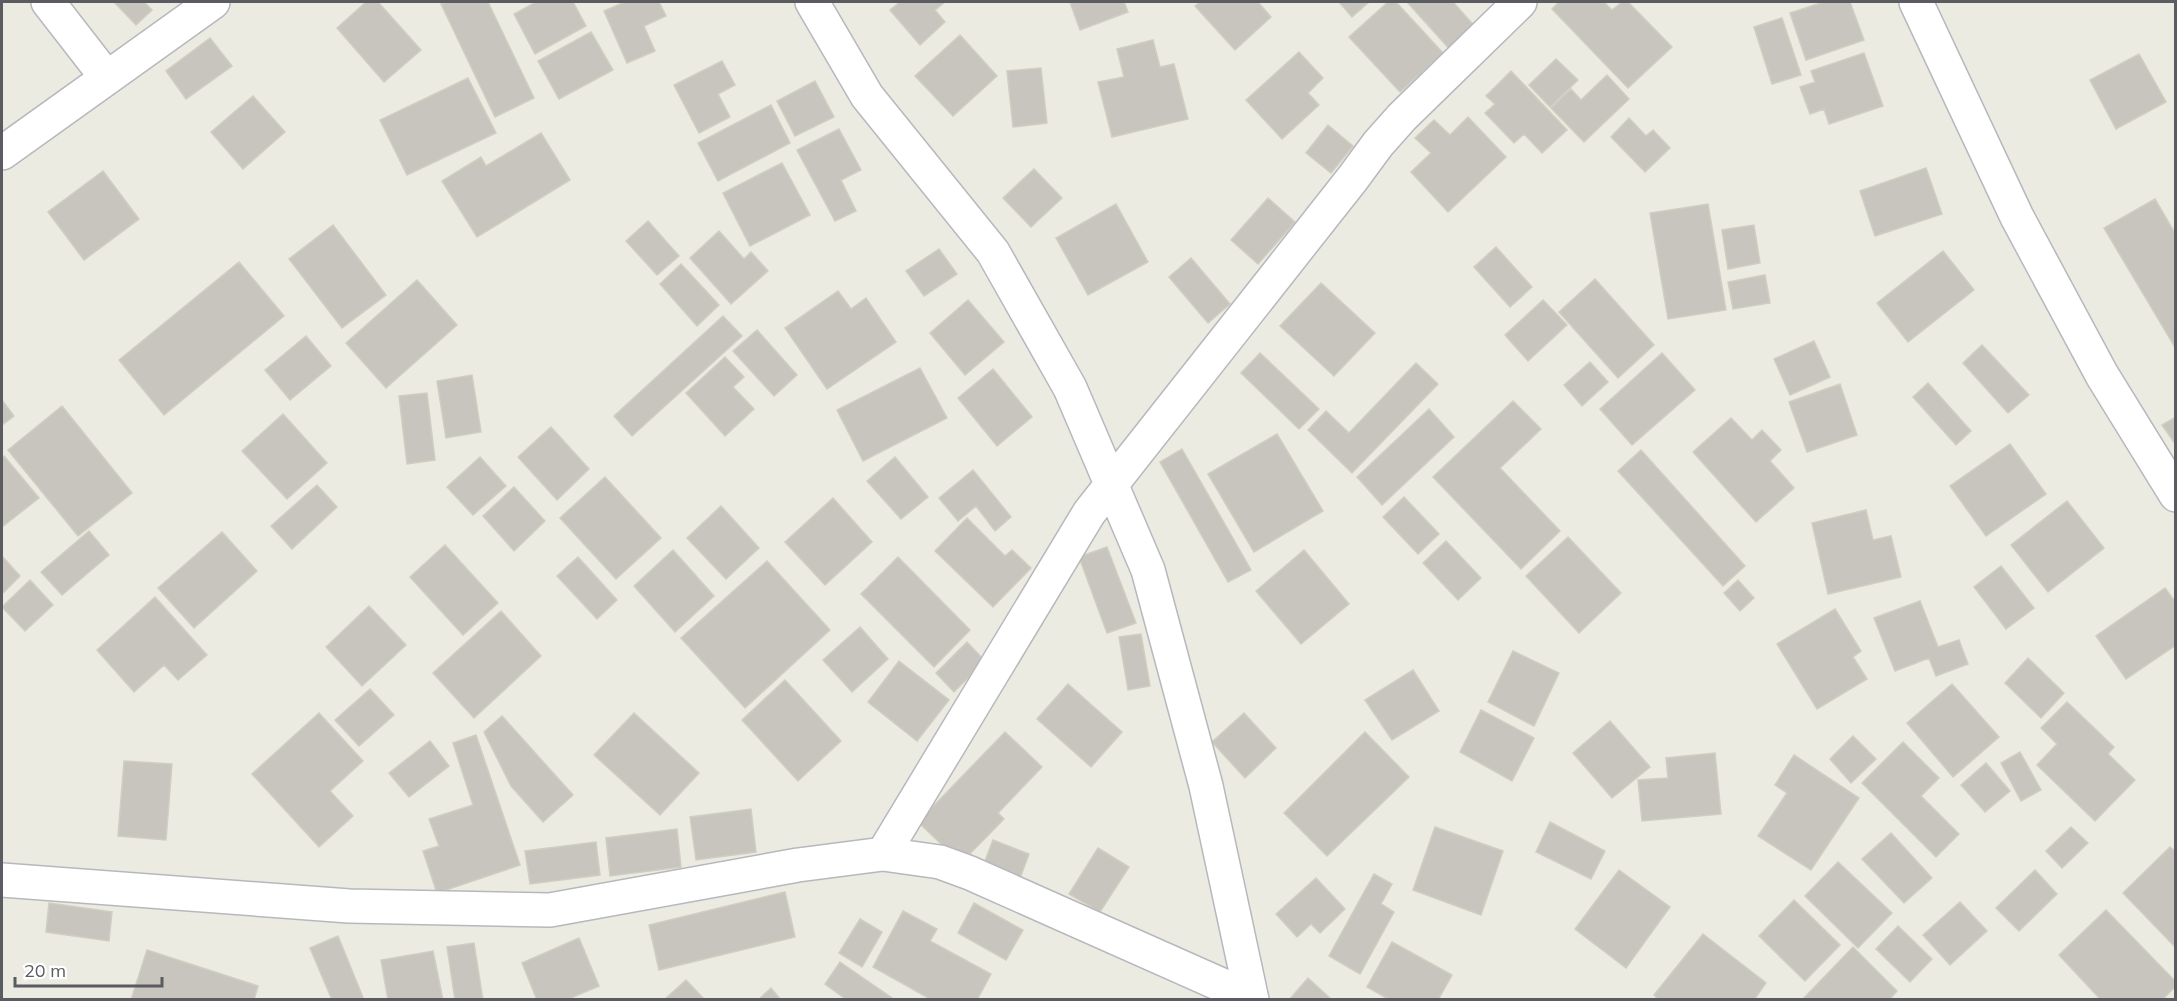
<svg xmlns="http://www.w3.org/2000/svg" width="2177" height="1001" viewBox="0 0 2177 1001" font-family="Mulish,sans-serif">
<rect width="100%" height="100%" fill="#ebebe2"/>
<path fill="#c7c5be" stroke="#d0cec0" stroke-width="1.5" d="M114 2H144L152 10 136 25Z
M366 2H378L421 50 384 82 337 28Z
M446 2H488L534 98 495 117 441 4Z
M536 2H573L586 26 535 54 514 14Z
M625 2H659L666 16 644 26 655 51 627 63 604 11Z
M900 2H945L935 10 945 22 920 45 890 10Z
M1070 2H1124L1128 12 1080 30Z
M1200 2H1258L1271 17 1235 50 1195 6Z
M1339 2H1369L1352 17Z
M1388 2H1396L1443 53 1400 92 1349 37Z
M1407 2H1453L1478 30 1453 53Z
M1559 2H1604L1612 10 1622 2H1628L1672 47 1628 88 1552 9Z
M1824 2H1850L1864 40 1806 60 1790 13Z
M1782 18 1801 75 1772 84 1754 27Z
M591 32 613 70 559 99 538 61Z
M960 35 997 76 953 116 915 76Z
M210 38 232 66 186 99 166 71Z
M1153 40 1160 67 1174 64 1188 119 1112 137 1098 82 1124 77 1117 49Z
M1299 52 1323 78 1308 93 1319 105 1282 139 1246 100Z
M1864 53 1883 106 1829 124 1824 109 1810 114 1800 87 1815 82 1811 71Z
M2139 54 2166 102 2116 129 2090 80Z
M1556 59 1578 80 1550 107 1529 85Z
M722 61 735 85 718 94 730 117 699 133 674 85Z
M1041 68 1047 123 1013 127 1007 71Z
M1511 71 1567 130 1542 153 1524 134 1514 143 1485 113 1495 104 1486 96Z
M1607 75 1629 99 1584 142 1551 108 1571 89 1581 100Z
M468 78 496 133 407 175 380 120Z
M815 81 834 117 795 136 777 101Z
M253 96 285 132 243 169 211 132Z
M771 105 790 143 718 181 698 143Z
M1468 117 1506 157 1448 212 1411 172 1431 153 1415 138 1434 120 1450 135Z
M1629 118 1646 136 1653 130 1670 148 1645 172 1611 137Z
M1328 125 1353 146 1331 173 1306 153Z
M839 129 861 170 841 180 856 211 835 221 797 150Z
M541 133 570 180 477 237 442 181 481 157 486 166Z
M782 163 810 215 750 246 723 193Z
M1926 168 1942 214 1875 236 1860 191Z
M1034 169 1062 198 1031 227 1003 198Z
M103 171 139 219 84 260 48 212Z
M1268 198 1295 222 1258 264 1231 240Z
M2155 199 2176 235V349L2104 228Z
M1116 204 1148 262 1088 295 1056 238Z
M1708 204 1726 310 1668 319 1650 213Z
M648 221 679 256 657 275 626 241Z
M333 225 386 295 342 328 289 259Z
M1754 225 1760 263 1728 269 1722 230Z
M719 231 744 259 751 252 768 271 731 304 690 258Z
M1496 247 1532 287 1510 307 1474 267Z
M939 249 957 274 924 296 906 271Z
M1943 251 1974 290 1908 342 1877 303Z
M1191 258 1230 304 1208 323 1169 277Z
M239 262 284 316 164 415 119 360Z
M681 264 719 305 697 326 660 284Z
M1765 275 1770 303 1733 309 1728 282Z
M1595 279 1654 345 1618 378 1559 312Z
M417 280 457 325 386 388 346 343Z
M1321 283 1375 333 1334 376 1280 326Z
M838 291 851 309 866 298 896 342 827 389 785 328Z
M968 300 1004 342 965 375 930 333Z
M1543 300 1567 325 1528 361 1505 335Z
M723 316 742 336 632 436 614 416Z
M757 330 797 375 774 396 733 351Z
M306 336 331 366 290 400 265 370Z
M1814 341 1830 377 1790 395 1774 359Z
M1982 345 2029 395 2008 413 1963 363Z
M1260 353 1319 409 1299 429 1241 373Z
M1662 353 1695 390 1632 445 1600 409Z
M725 357 744 377 733 387 754 409 725 436 686 393Z
M1590 362 1608 382 1582 406 1564 385Z
M1416 363 1438 384 1352 473 1308 430 1326 411 1349 433Z
M920 368 947 418 863 461 837 410Z
M993 369 1032 417 997 446 958 398Z
M472 375 481 432 446 438 437 381Z
M1928 383 1971 431 1956 445 1913 397Z
M1840 384 1857 435 1807 452 1789 402Z
M427 393 435 460 407 464 399 396Z
M2 400 14 416 2 425Z
M1513 401 1541 429 1500 468 1560 531 1521 569 1433 477Z
M62 406 132 493 78 536 8 450Z
M1429 409 1454 437 1382 505 1357 477Z
M283 414 327 463 287 499 242 451Z
M2176 417V445L2162 425Z
M1731 418 1752 440 1762 430 1781 450 1770 461 1794 488 1756 522 1693 452Z
M551 427 589 469 557 500 518 457Z
M1277 434 1323 511 1254 552 1208 474Z
M2010 444 2046 494 1986 536 1950 486Z
M1182 449 1251 570 1228 582 1160 462Z
M1641 450 1745 566 1723 586 1618 471Z
M4 456 39 498 2 527V458Z
M480 457 506 486 473 515 447 487Z
M895 457 928 497 901 519 867 481Z
M973 470 1011 517 995 531 976 506 958 521 939 498Z
M605 477 661 538 616 579 560 518Z
M317 485 337 507 292 549 271 526Z
M514 487 545 521 514 551 483 516Z
M1404 497 1439 534 1418 554 1383 517Z
M833 498 872 542 825 585 785 542Z
M2067 501 2104 548 2048 592 2011 545Z
M721 506 759 548 726 579 687 538Z
M1866 510 1873 540 1891 536 1901 577 1828 594 1812 523Z
M967 518 1005 556 1012 550 1031 568 993 607 935 551Z
M89 531 109 555 62 595 41 572Z
M222 532 257 571 194 628 158 588Z
M1568 537 1621 593 1579 633 1526 576Z
M1446 541 1481 578 1458 600 1423 563Z
M445 545 498 603 463 635 410 577Z
M1107 547 1136 623 1107 633 1079 557Z
M673 550 714 596 675 632 634 586Z
M1304 550 1349 604 1301 644 1256 591Z
M2 556 20 576 2 594Z
M578 557 617 600 597 619 557 576Z
M898 557 970 630 934 667 861 594Z
M767 561 830 630 745 708 681 638Z
M2001 566 2034 608 2006 629 1974 587Z
M30 580 53 605 25 631 2 607Z
M1738 580 1754 598 1740 611 1724 593Z
M2165 588 2176 603V645L2126 679 2096 636Z
M155 597 207 655 178 680 164 665 134 692 97 650Z
M1920 601 1938 647 1959 640 1968 664 1936 676 1929 658 1895 671 1874 618Z
M369 606 406 645 362 686 326 647Z
M1835 609 1861 651 1853 657 1867 679 1817 709 1777 644Z
M501 611 541 656 474 718 433 673Z
M860 627 888 659 852 692 823 660Z
M1141 634 1150 686 1128 690 1119 637Z
M967 642 985 661 954 692 936 673Z
M1513 651 1559 673 1534 726 1488 702Z
M2028 658 2064 693 2041 718 2005 683Z
M899 661 949 700 917 741 868 702Z
M1413 670 1439 711 1392 740 1365 700Z
M785 680 841 741 798 781 742 720Z
M1068 684 1122 732 1091 767 1037 719Z
M1952 684 1999 737 1953 777 1907 723Z
M370 689 394 715 359 746 335 720Z
M2067 702 2114 747 2108 754 2135 780 2095 821 2037 765 2057 744 2041 728Z
M1481 710 1534 738 1512 781 1460 752Z
M319 713 363 761 330 791 353 816 319 847 252 774Z
M634 713 699 773 660 815 594 755Z
M1244 713 1276 748 1245 778 1212 742Z
M502 716 573 795 543 822 511 786 484 732Z
M1610 721 1650 767 1612 798 1573 753Z
M1005 732 1042 767 998 813 1004 819 961 863 918 822Z
M1365 732 1409 777 1327 856 1284 813Z
M476 735 520 865 437 893 423 851 439 846 429 819 473 805 453 743Z
M1853 736 1876 759 1851 783 1830 759Z
M430 741 449 766 409 797 389 773Z
M1903 742 1939 778 1921 796 1959 834 1936 857 1862 783Z
M2020 752 2041 790 2021 801 2001 763Z
M1715 753 1721 814 1642 821 1638 780 1668 778 1666 758Z
M1794 755 1859 798 1811 870 1758 836 1787 793 1775 785Z
M124 761 172 764 166 840 118 836Z
M1986 763 2010 791 1985 812 1961 785Z
M751 809 756 852 696 860 690 817Z
M1550 822 1605 851 1591 879 1536 852Z
M1435 827 1503 851 1481 915 1413 890Z
M2071 827 2088 843 2062 868 2046 851Z
M677 829 681 867 610 876 606 838Z
M1891 833 1932 878 1904 903 1862 859Z
M993 840 1029 854 1019 881 983 866Z
M596 842 600 875 530 884 525 851Z
M2170 847 2176 852V948L2123 893Z
M1098 848 1129 867 1100 912 1069 894Z
M1838 862 1892 913 1858 948 1805 896Z
M1619 870 1670 907 1626 968 1575 929Z
M2035 870 2057 894 2019 931 1996 908Z
M1374 874 1392 884 1381 904 1394 912 1360 974 1329 956Z
M1316 878 1345 909 1320 933 1311 924 1297 937 1276 914Z
M785 892 795 937 659 970 649 925Z
M1794 900 1840 945 1805 981 1759 936Z
M1960 902 1987 931 1950 965 1923 935Z
M49 903 112 912 109 941 46 932Z
M974 903 1023 930 1006 960 958 933Z
M2106 910 2176 982V986L2162 1000H2101L2059 955Z
M903 911 937 929 930 941 991 974 977 1000H932L873 967Z
M860 919 882 932 862 967 839 953Z
M1898 926 1932 959 1910 982 1876 949Z
M1703 934 1766 983 1754 1000H1659L1654 995Z
M338 936 364 1000H332L310 948Z
M579 938 599 986 566 1000H537L522 963Z
M1392 942 1452 975 1438 1000H1390L1367 987Z
M474 943 483 1000H455L447 947Z
M1853 947 1897 991 1889 1000H1802Z
M147 950 258 986 254 1000H131Z
M433 951 443 1000H388L381 960Z
M840 962 895 1000H847L825 984Z
M1308 978 1331 999 1330 1000H1289Z
M686 980 705 1000H664Z
M771 988 781 1000H758Z"/>
<g fill="none" stroke-linecap="round" stroke-linejoin="round">
<g stroke="#b7b8bd" stroke-width="36">
<path id="minor" d="M48 2 107 78
M812 2 867 96 993 252 1070 388 1148 570 1206 786 1252 1000
M1916 2 2017 217 2102 375 2176 495
M2 153 213 2
M883 854 1089 513 1353 178 1378 144 1402 117 1520 2
M2 880 349 906 550 910 798 865 883 854 940 862 970 873 1251 998"/>
</g>
<use href="#minor" stroke="#fff" stroke-width="33"/>
</g>
<rect width="2177" height="1001" fill="none" stroke="#5a5c61" stroke-width="6"/>
<path d="M15 977v9h147v-9" fill="none" stroke="#5a5c61" stroke-width="3"/>
<text x="24" y="977" font-size="18" fill="#5a5c61" stroke="#ffffff" stroke-width="4.5" paint-order="stroke">20 m</text>
</svg>
